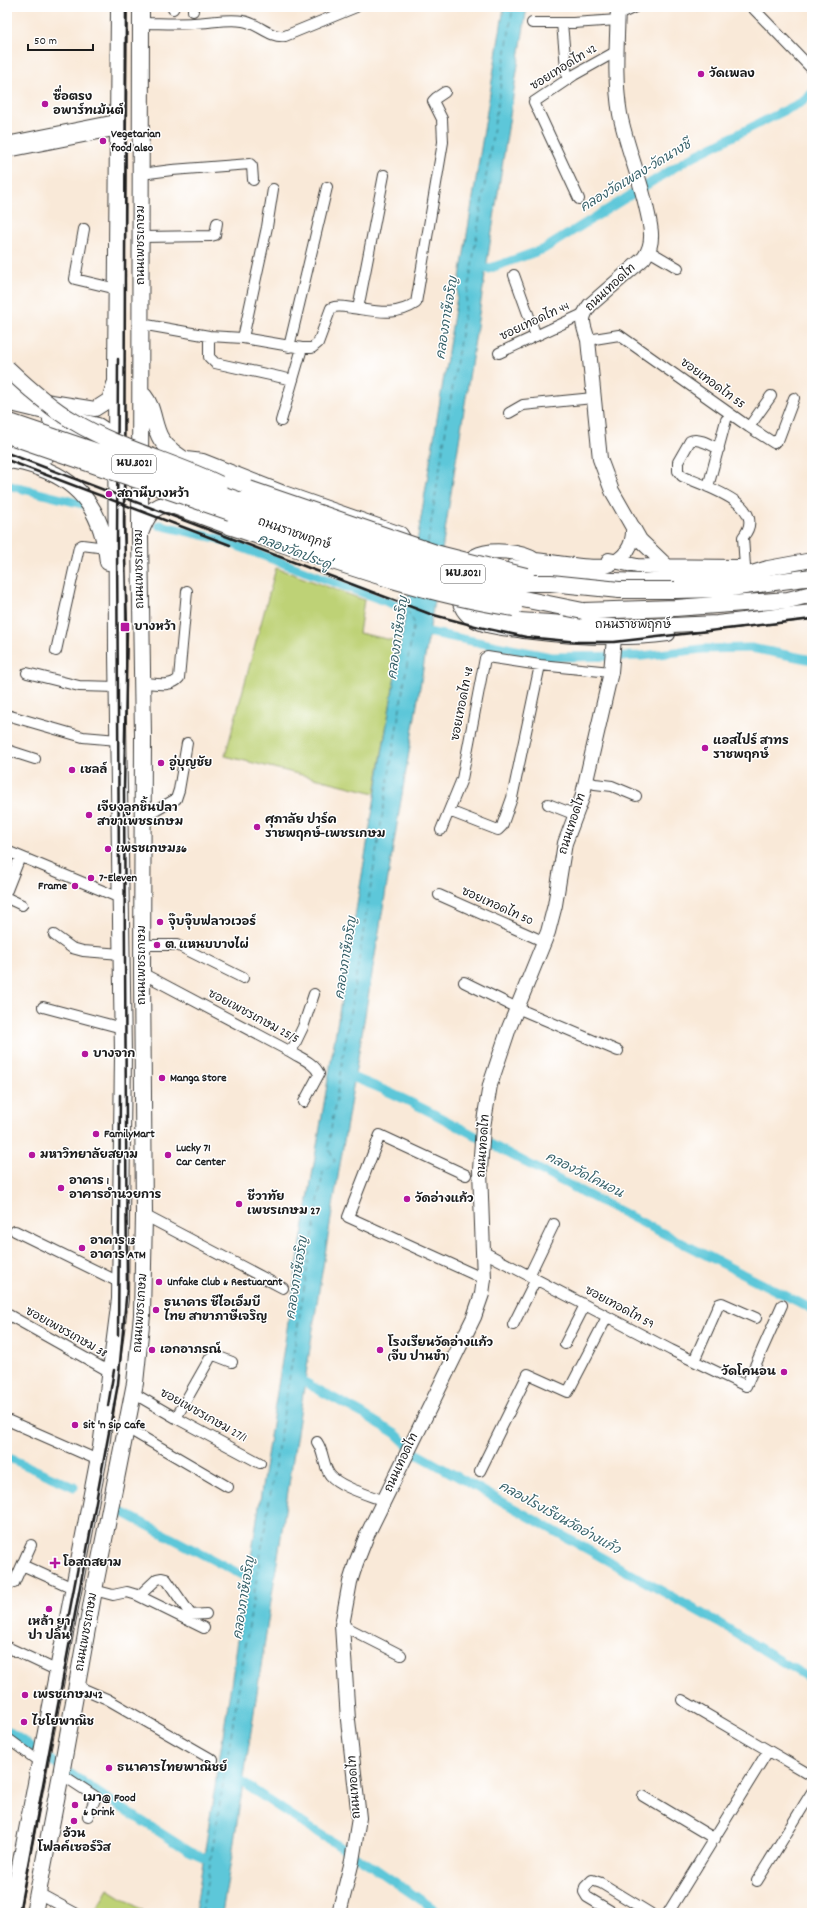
<svg xmlns="http://www.w3.org/2000/svg" width="819" height="1920" viewBox="0 0 819 1920" font-family="Dekko,'Playpen Sans Thai',sans-serif">
<rect width="100%" height="100%" fill="#fff"/>
<filter id="ink" filterUnits="userSpaceOnUse"><feTurbulence type="fractalNoise" baseFrequency=".025" numOctaves="2"/><feDisplacementMap in="SourceGraphic" scale="8" xChannelSelector="R" yChannelSelector="G"/><feConvolveMatrix kernelMatrix="1 2 1 2 8 2 1 2 1" color-interpolation-filters="sRGB"/></filter>
<filter id="wash" filterUnits="userSpaceOnUse"><feTurbulence type="fractalNoise" baseFrequency=".012" numOctaves="4" result="noise"/><feDisplacementMap in="SourceGraphic" scale="16" xChannelSelector="R" yChannelSelector="G"/><feGaussianBlur stdDeviation="0.9" result="paint"/><feColorMatrix in="noise" values="0 0 0 0 0 0 0 0 0 0 0 0 0 0 0 0 0 1.4 0 .05"/><feComposite in="paint" operator="in"/></filter>
<g filter="url(#wash)">
<rect width="100%" height="100%" fill="#f9e9d8"/>
<path fill="#bed276" stroke="#6d7749" d="M276 568 364 600 359 633 401 642 375 793 225 756Z
M108 1889 147 1913H94Z"/>
<path fill="#5dc7d9" stroke="#3c727a" d="M504 7H527L430 627 319 1290 231 1861 222 1913H195L294 1284 404 622Z"/>
<g fill="none" stroke-linecap="round" stroke-linejoin="round">
<path stroke="#5dc7d9" stroke-width="9" d="M474 268 488 269 544 249 690 158 802 102 812 93
M7 485 82 504
M159 525 216 538 417 613
M418 630 551 657 642 656 702 649 751 648 812 660
M343 1074C405 1095 461 1129 519 1159 616 1210 714 1259 812 1309
M295 1377 363 1414 396 1434 417 1454 719 1623 812 1680
M7 1457 74 1487
M120 1511 259 1584
M7 1730 103 1796 189 1851 214 1862
M234 1777 310 1828 373 1867 440 1913"/>
<path stroke="#366068" stroke-width="1" stroke-dasharray="5 4" stroke-linecap="butt" d="M428 542 513 7
M202 1913 323 1172 335 1161 328 1148 414 622 398 596 404 591"/>
</g>
</g>
<g filter="url(#ink)">
<g fill="none" stroke-linecap="round" stroke-linejoin="round">
<g stroke="#3d3b38" stroke-width="12">
<path id="minor" d="M193 7V11
M752 7 812 69
M173 9 174 7
M618 15 635 7
M141 23C159 23 176 24 194 23 209 23 227 18 243 21 258 23 269 38 285 36L356 7
M532 23H573L618 20
M562 23 567 79
M7 142 117 120
M7 152 118 130
M141 174 172 170 250 164 252 166 253 180
M579 199 534 102 574 75 617 51
M84 229 75 279 117 289
M142 237 211 236 215 235 217 223
M649 251 678 268
M514 275 536 336
M358 309 384 175
M141 324 209 336 243 338 302 348H312L318 343 331 308C338 305 345 307 352 308 375 311 395 317 416 303L443 142 442 119 433 101 436 98 445 92
M209 336V357L215 363 293 380
M243 338 267 227 273 189
M588 340 619 335 749 427 774 443 779 438 794 398
M289 347 327 187
M499 353 583 314
M509 413 523 405 593 398
M281 421 302 348
M749 427 771 396
M719 449C711 445 698 437 690 441L678 462V471L682 476C704 486 770 505 743 537L745 567
M708 487 726 420
M56 651 79 547 82 545 106 548
M27 673 79 686 118 687
M142 683C154 683 171 688 179 678L187 591
M7 715 83 737 118 740
M7 750 35 759
M586 781 595 784 612 786 636 796
M548 804 576 815
M449 811 498 830 502 826 512 798 540 665
M143 818 176 799 179 790 187 743
M441 830 462 779 485 658 487 657 540 665 611 672
M7 851 120 898
M7 890 20 857
M439 895 545 942
M7 898 22 905
M54 935 72 948 83 951 121 954
M142 945H177L243 978
M142 973 291 1052C300 1058 315 1063 319 1074L304 1102
M464 982 517 1008 618 1051
M43 1007 122 1028
M291 1052 303 1027 314 994
M466 1175 380 1135 348 1217 484 1279
M144 1215 283 1288
M15 1231 121 1283
M482 1251 671 1350 746 1386 782 1305
M529 1276 554 1224
M7 1314 112 1373
M513 1325 536 1279
M565 1344 585 1305
M694 1361 719 1304 722 1303 756 1318
M133 1393 176 1418 260 1463
M176 1418 210 1358 214 1355 232 1362
M7 1420 98 1460
M127 1428 228 1487
M317 1442C324 1452 323 1466 330 1475 340 1487 369 1495 384 1501
M480 1471 528 1374 568 1392 607 1317
M22 1565 73 1588
M14 1583 31 1545
M94 1590 113 1595 127 1592 137 1595 141 1594 157 1579 162 1578 166 1579 191 1615 206 1614
M137 1595 204 1628
M342 1625 401 1655
M7 1647 58 1671
M77 1686 107 1699 213 1760
M682 1700 812 1776
M7 1738 41 1763
M61 1774 96 1797 88 1816
M643 1796 715 1839
M757 1881 812 1792
M38 1893 75 1913
M614 1913 587 1897 584 1892 585 1887 592 1880 601 1883 650 1913
M668 1913 768 1751"/>
</g>
<g stroke="#3d3b38" stroke-width="14">
<path id="tertiary" d="M186 458 203 460 284 492 401 533 406 541 405 547"/>
</g>
<g stroke="#3d3b38" stroke-width="16">
<path id="secondary" d="M618 7C617 43 614 79 620 114 626 145 639 175 646 206 650 224 656 242 644 258L590 305C579 319 583 324 588 340L600 459 612 491 640 540 668 567
M7 390 39 400 95 409 109 400 114 384
M7 403 98 425 116 437
M50 420C64 426 77 430 83 445L80 454
M7 445 47 456
M609 560 637 566 740 567
M513 567 591 579 639 581 749 574 768 568 812 560
M464 568C467 564 471 558 475 556 489 548 523 551 535 560 550 561 595 571 608 565 625 559 634 545 633 527
M458 589C458 600 461 611 471 618 486 628 507 628 524 631 572 637 620 640 668 634
M471 594C471 603 475 610 484 613L519 620 627 627 717 623 812 612
M339 1913 352 1861 359 1818 348 1720 342 1625 350 1582 356 1563 367 1535 474 1317 482 1294 484 1279 480 1170 483 1127 490 1085 509 1028 548 932 555 905 565 843 582 798 611 672 614 638"/>
</g>
<g stroke="#3d3b38" stroke-width="18">
<path id="primary" d="M144 396C154 408 153 426 161 439 176 463 224 478 249 489
M7 460C18 461 30 464 40 468 85 484 103 517 108 562
M141 531C146 517 153 505 169 504L232 527
M675 590 723 589 812 577
M583 611 675 608 788 600 812 594
M11 1913 101 1447 120 1299 123 1054 117 654 116 374 119 7
M34 1913 61 1774 94 1590 135 1383 142 1315 144 1215 142 973 143 737 140 536 141 7"/>
</g>
<use href="#minor" stroke="#fff" stroke-width="10"/>
<use href="#tertiary" stroke="#fff" stroke-width="12"/>
<use href="#secondary" stroke="#fff" stroke-width="14"/>
<use href="#primary" stroke="#fff" stroke-width="16"/>
<path stroke="#1c1c1c" stroke-width="2.5" d="M118 359 117 543 119 873
M7 453 430 614 479 627 526 637 578 642H614L812 619
M7 460 230 545
M118 1335 120 1095
M108 1406 114 1370
M66 1630 78 1567
M19 1913 118 1384 127 1288 124 791 127 626 124 523 126 7"/>
<g stroke="#3d3b38" stroke-width="18" stroke-linecap="butt">
<path id="primary-bridge" d="M7 368C27 387 49 407 73 421 119 449 172 461 219 484
M7 421 435 567 485 579 513 583H551L619 590H675
M7 435 398 570 443 583 583 611
M249 489 439 554 526 576
M232 527C325 558 416 593 514 608"/>
</g>
<use href="#primary-bridge" stroke="#fff" stroke-width="16"/>
</g>
</g>
<g fill="#b5179e" stroke="#fff" stroke-width="1.5">
<circle cx="701" cy="74" r="4"/>
<circle cx="45" cy="104" r="4"/>
<circle cx="103" cy="141" r="4"/>
<circle cx="109" cy="494" r="4"/>
<rect x="120" y="622" width="10" height="10" rx="2"/>
<circle cx="705" cy="748" r="4"/>
<circle cx="161" cy="763" r="4"/>
<circle cx="72" cy="770" r="4"/>
<circle cx="89" cy="815" r="4"/>
<circle cx="257" cy="827" r="4"/>
<circle cx="108" cy="849" r="4"/>
<circle cx="91" cy="878" r="4"/>
<circle cx="75" cy="886" r="4"/>
<circle cx="160" cy="922" r="4"/>
<circle cx="157" cy="945" r="4"/>
<circle cx="85" cy="1054" r="4"/>
<circle cx="162" cy="1078" r="4"/>
<circle cx="96" cy="1134" r="4"/>
<circle cx="32" cy="1155" r="4"/>
<circle cx="168" cy="1155" r="4"/>
<circle cx="61" cy="1188" r="4"/>
<circle cx="407" cy="1199" r="4"/>
<circle cx="239" cy="1204" r="4"/>
<circle cx="82" cy="1248" r="4"/>
<circle cx="159" cy="1282" r="4"/>
<circle cx="156" cy="1310" r="4"/>
<circle cx="152" cy="1350" r="4"/>
<circle cx="380" cy="1350" r="4"/>
<circle cx="784" cy="1372" r="4"/>
<circle cx="75" cy="1425" r="4"/>
<path d="M53 1557h4v4h4v4h-4v4h-4v-4h-4v-4h4z"/>
<circle cx="49" cy="1609" r="4"/>
<circle cx="25" cy="1695" r="4"/>
<circle cx="24" cy="1722" r="4"/>
<circle cx="109" cy="1768" r="4"/>
<circle cx="75" cy="1805" r="4"/>
<circle cx="74" cy="1821" r="4"/>
</g>
<g text-anchor="middle" dominant-baseline="central" stroke-width="3" stroke-linejoin="round" paint-order="stroke">
<g fill="#fff" stroke="#606060" stroke-width="1">
<rect x="112" y="455" width="44" height="18" rx="3"/>
<rect x="441" y="565" width="44" height="18" rx="3"/>
</g>
<g font-size="11" font-weight="bold" fill="#1c1c1c">
<text x="134" y="464">นบ.3021</text>
<text x="463" y="574">นบ.3021</text>
</g>
<g font-size="12" fill="#1c1c1c" stroke="#fff">
<text transform="translate(564 68) rotate(-32)">ซอยเทอดไท 42</text>
<text transform="translate(141 245) rotate(-90)">ถนนเพชรเกษม</text>
<text transform="translate(611 288) rotate(-43)">ถนนเทอดไท</text>
<text transform="translate(535 322) rotate(-25)">ซอยเทอดไท 44</text>
<text transform="translate(712 384) rotate(36)">ซอยเทอดไท 55</text>
<text transform="translate(294 534) rotate(19)">ถนนราชพฤกษ์</text>
<text transform="translate(140 569) rotate(-91)">ถนนเพชรเกษม</text>
<text x="633" y="625">ถนนราชพฤกษ์</text>
<text transform="translate(463 704) rotate(-79)">ซอยเทอดไท 48</text>
<text transform="translate(573 824) rotate(-72)">ถนนเทอดไท</text>
<text transform="translate(497 907) rotate(24)">ซอยเทอดไท 50</text>
<text transform="translate(142 965) rotate(-90)">ถนนเพชรเกษม</text>
<text transform="translate(253 1017) rotate(28)">ซอยเพชรเกษม 25/5</text>
<text transform="translate(484 1146) rotate(-86)">ถนนเทอดไท</text>
<text transform="translate(619 1308) rotate(28)">ซอยเทอดไท 59</text>
<text transform="translate(141 1313) rotate(-86)">ถนนเพชรเกษม</text>
<text transform="translate(66 1333) rotate(29)">ซอยเพชรเกษม 38</text>
<text transform="translate(203 1416) rotate(29)">ซอยเพชรเกษม 27/1</text>
<text transform="translate(402 1463) rotate(-65)">ถนนเทอดไท</text>
<text transform="translate(87 1632) rotate(-80)">ถนนเพชรเกษม</text>
<text transform="translate(355 1787) rotate(-94)">ถนนเทอดไท</text>
</g>
<g font-size="12" font-weight="bold" fill="#1c1c1c" stroke="#fff" text-anchor="start">
<text x="709" y="74">วัดเพลง</text>
<text x="53" y="97">ซื่อตรง<tspan x="53" dy="14">อพาร์ทเม้นต์</tspan></text>
<text x="111" y="134">Vegetarian<tspan x="111" dy="14">food also</tspan></text>
<text x="117" y="494">สถานีบางหว้า</text>
<text x="134" y="627">บางหว้า</text>
<text x="713" y="741">แอสไปร์ สาทร<tspan x="713" dy="14">ราชพฤกษ์</tspan></text>
<text x="169" y="763">อู่บุญชัย</text>
<text x="80" y="770">เชลล์</text>
<text x="97" y="808">เจียงลูกชิ้นปลา<tspan x="97" dy="14">สาขาเพชรเกษม</tspan></text>
<text x="265" y="820">ศุภาลัย ปาร์ค<tspan x="265" dy="14">ราชพฤกษ์-เพชรเกษม</tspan></text>
<text x="116" y="849">เพรชเกษม36</text>
<text x="99" y="878">7-Eleven</text>
<text x="67" y="886" text-anchor="end">Frame</text>
<text x="168" y="922">จุ๊บจุ๊บฟลาวเวอร์</text>
<text x="165" y="945">ต. แหนบบางไผ่</text>
<text x="93" y="1054">บางจาก</text>
<text x="170" y="1078">Manga Store</text>
<text x="104" y="1134">FamilyMart</text>
<text x="176" y="1148">Lucky 71<tspan x="176" dy="14">Car Center</tspan></text>
<text x="40" y="1155">มหาวิทยาลัยสยาม</text>
<text x="69" y="1181">อาคาร 1<tspan x="69" dy="14">อาคารอำนวยการ</tspan></text>
<text x="247" y="1197">ชีวาทัย<tspan x="247" dy="14">เพชรเกษม 27</tspan></text>
<text x="415" y="1199">วัดอ่างแก้ว</text>
<text x="90" y="1241">อาคาร 13<tspan x="90" dy="14">อาคาร ATM</tspan></text>
<text x="167" y="1282">Unfake Club &amp; Restuarant</text>
<text x="164" y="1303">ธนาคาร ซีไอเอ็มบี<tspan x="164" dy="14">ไทย สาขาภาษีเจริญ</tspan></text>
<text x="388" y="1343">โรงเรียนวัดอ่างแก้ว<tspan x="388" dy="14">(จีบ ปานขำ)</tspan></text>
<text x="160" y="1350">เอกอาภรณ์</text>
<text x="776" y="1372" text-anchor="end">วัดโคนอน</text>
<text x="83" y="1425">Sit 'n Sip Cafe</text>
<text x="63" y="1563">โอสถสยาม</text>
<text x="49" y="1622" text-anchor="middle">เหล้า ยา<tspan x="49" dy="14">ปา ปลิ้น</tspan></text>
<text x="33" y="1695">เพรชเกษม42</text>
<text x="32" y="1722">ไชโยพาณิช</text>
<text x="117" y="1768">ธนาคารไทยพาณิชย์</text>
<text x="83" y="1798">เมา@ Food<tspan x="83" dy="14">&amp; Drink</tspan></text>
<text x="74" y="1834" text-anchor="middle">อ้วน<tspan x="74" dy="14">โฟลค์เซอร์วิส</tspan></text>
</g>
<g font-size="13" font-style="italic" fill="#366068" stroke="#fff">
<text transform="translate(636 177) rotate(-31)">คลองวัดเพลง-วัดนางชี</text>
<text transform="translate(448 318) rotate(-81)">คลองภาษีเจริญ</text>
<text transform="translate(294 553) rotate(21)">คลองวัดประดู่</text>
<text transform="translate(399 638) rotate(-82)">คลองภาษีเจริญ</text>
<text transform="translate(347 958) rotate(-81)">คลองภาษีเจริญ</text>
<text transform="translate(584 1176) rotate(27)">คลองวัดโคนอน</text>
<text transform="translate(298 1278) rotate(-81)">คลองภาษีเจริญ</text>
<text transform="translate(559 1519) rotate(29)">คลองโรงเรียนวัดอ่างแก้ว</text>
<text transform="translate(245 1598) rotate(-81)">คลองภาษีเจริญ</text>
</g>
</g>
<rect width="819" height="1920" fill="none" stroke="#fff" stroke-width="24"/>
<path d="M28 44v6h65v-6" fill="none" stroke="#1c1c1c" stroke-width="2"/>
<text x="34" y="44" font-size="12" fill="#1c1c1c" stroke="#ffffff" stroke-width="3" paint-order="stroke">50 m</text>
</svg>
